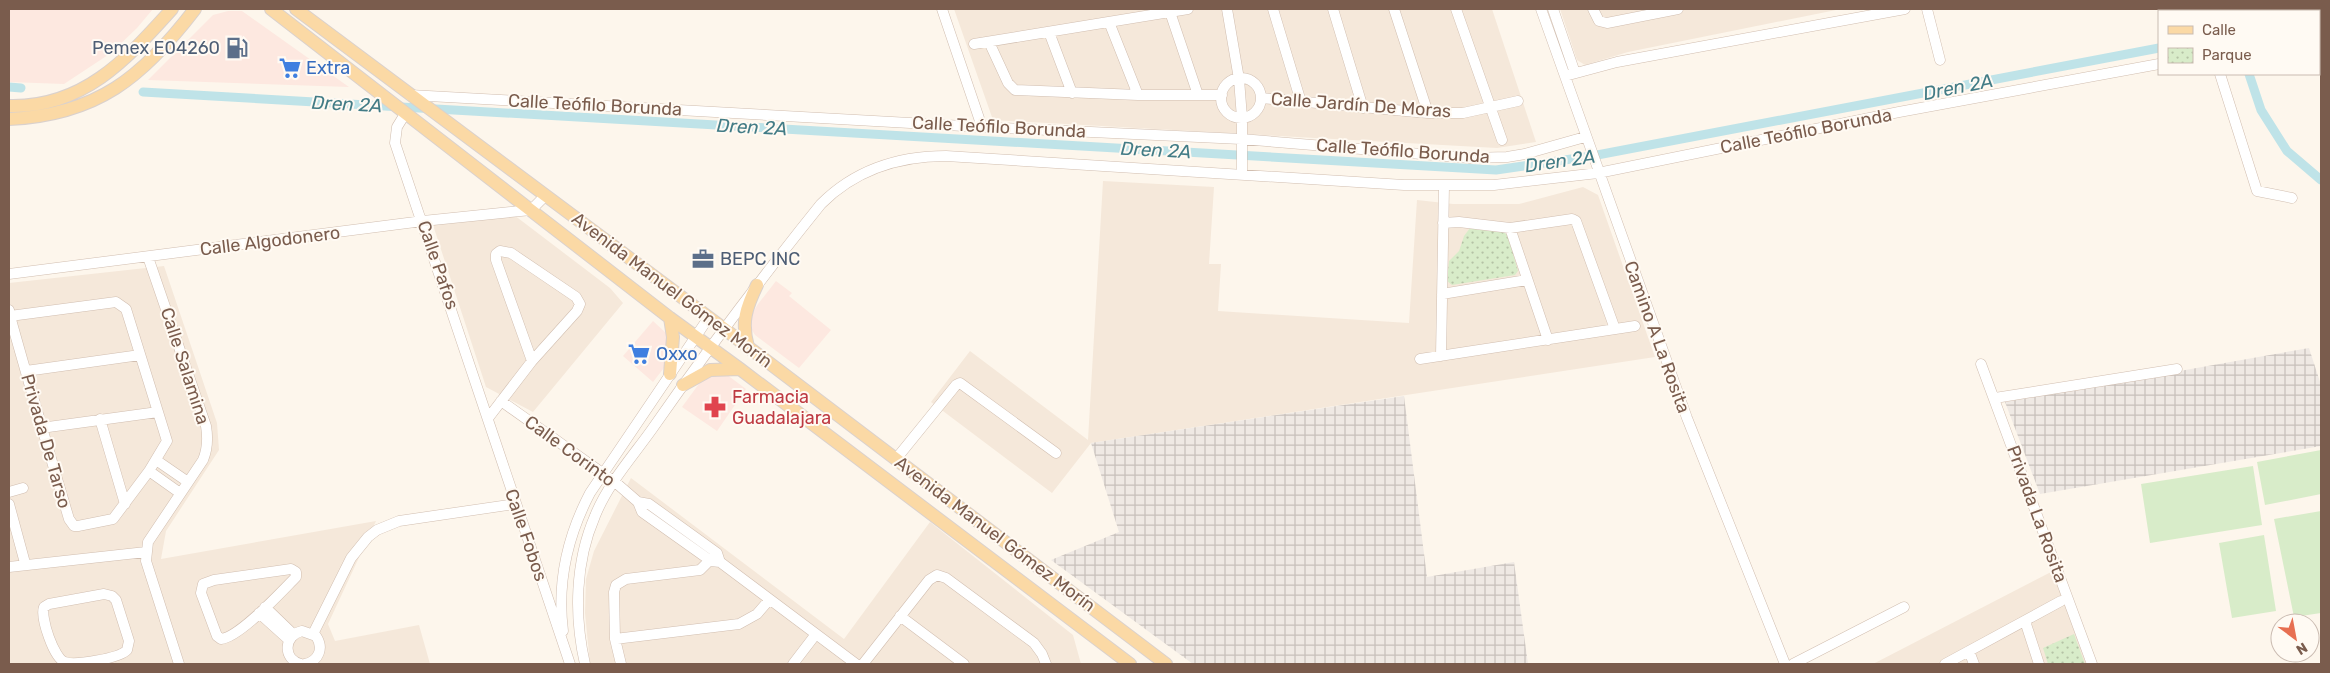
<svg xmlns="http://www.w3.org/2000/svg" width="2330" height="673" viewBox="0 0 2330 673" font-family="Rubik,sans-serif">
<defs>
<pattern id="industrial-grid" width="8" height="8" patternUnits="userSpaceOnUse" patternTransform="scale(1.25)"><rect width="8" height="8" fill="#efe9e4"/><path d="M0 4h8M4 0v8" fill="none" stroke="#c7c0bb"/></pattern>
<pattern id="park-dots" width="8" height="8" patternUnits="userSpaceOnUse" patternTransform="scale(1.25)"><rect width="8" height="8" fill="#d8ecc9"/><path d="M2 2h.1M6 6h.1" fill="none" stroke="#b4c2a5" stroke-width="1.8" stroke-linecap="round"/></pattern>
</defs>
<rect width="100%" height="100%" fill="#fdf6ec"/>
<path fill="#f5e8da" d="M954 9H1492L1536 142 1497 148 993 120Z
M1560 9H1841L1628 52 1585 65 1577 60Z
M1103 181 1214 187 1209 264H1221L1218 311 1409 323 1417 200 1453 204H1519L1583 187 1598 195 1655 357 1091 443 1052 493 931 402 970 351 1088 440Z
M514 215 610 288 623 303 533 412 486 387 433 225Z
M164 266 217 423 219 450 166 531 161 559 376 521 328 624 335 641 419 625 430 664H9V283Z
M631 478 844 639 930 522 1073 635 1081 664H590L585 613 586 579 594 551Z
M2053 571 2086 664H1873Z"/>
<path fill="#fde8e0" d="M9 9H153L137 28 111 53 64 84 9 82Z
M228 11H242L349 87 148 80 213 15Z
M776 281 792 293 789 296 831 330 799 368 755 335 747 322 758 304Z
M653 321 666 333 670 342 667 364 653 382 623 356Z
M726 374 746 389 717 431 682 407 701 381 711 375Z"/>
<path fill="url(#industrial-grid)" d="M2309 348 2321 385V446L2040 494 2005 402Z
M1404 396 1427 577 1514 562 1528 664H1193L1051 560 1119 532 1091 443Z"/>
<path fill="#d8ecc9" d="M2321 450V494L2265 505 2257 462Z
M2253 466 2262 525 2150 543 2141 484Z
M2321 511V613L2294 617 2274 519Z
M2264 535 2276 611 2232 618 2219 543Z"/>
<path fill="url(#park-dots)" d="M1470 228 1503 231 1508 236 1518 271 1515 275 1452 285 1447 281 1449 261 1459 251 1464 236Z
M2074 634 2085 664H2048L2043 648Z"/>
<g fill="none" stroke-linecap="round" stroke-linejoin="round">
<path stroke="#bfe3e8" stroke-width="9" d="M2228 9V11
M2319 16H2321
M2249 74 2261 110 2287 151 2321 180
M9 87 21 88
M143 92 1496 170 1592 156 2159 48"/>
<g stroke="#d1beb0" stroke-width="11">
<path id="minor" d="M942 9 982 127
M1227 9 1239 79 1242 118V174
M1273 9 1301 102
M1333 9 1363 108
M1394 9 1428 113
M1456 9 1502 140
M1541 9 1687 418 1785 664
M1553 9 1575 73
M1593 9 1599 21 1607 23 1678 9
M1927 9 1940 60
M1170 12 1198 95
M1109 22 1138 95
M1049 32 1072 93
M989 42 1008 83 1015 90 1138 95H1222
M974 44 1188 9
M2220 74 2257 191 2292 198
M1565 76 1617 62 1905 9
M1221 98a20 20 0 1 1 40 0a20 20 0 1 1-40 0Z
M410 95 982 127 1241 139 1470 158 1507 157 1525 154 1585 137
M1261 98 1428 113H1463L1518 101
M405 114 397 127 395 143 570 664
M1443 223 1459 222 1510 228 1572 219 1576 221 1615 329
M1510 228 1548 340
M148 257 206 426C208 438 208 448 203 460L148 542 146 561 179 664
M9 274 423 221 531 210 545 196
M1442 294 1527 280
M9 310 10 316C29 384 49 452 69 519L74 526H78L113 519 149 471 167 441 126 309 116 302 10 316
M1441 356 1444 186
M1420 359 1635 326
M1981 364 2092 664
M26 371 140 355
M1995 398 2177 369
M501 401 615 482 638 502 642 512 711 561 720 562 856 664
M489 417 532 361 577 311 580 304 576 297 511 253 500 251 496 254V260L532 361
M100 419 125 504
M41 428 158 412
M896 459 956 385 960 383 1056 453
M156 460 188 482
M149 471 180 493
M9 492 23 488
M638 502 649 504 717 553 719 559
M9 504 25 563
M9 567 146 552
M291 569 296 572V577C281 592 240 637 221 639L217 636 201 593 203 584 214 580Z
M104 594 112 596 116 600 129 641 127 650C120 658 75 666 65 662 54 659 40 617 44 607L49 604Z
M265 607 293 634
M259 613 289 640
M900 616 964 664
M2025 621 2039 664
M563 631C557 583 568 535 590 493L709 317
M313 634 351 558 368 537 377 530 399 521 515 504
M615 639 739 624 757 614 769 600
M1969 651 1974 664
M301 664C282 659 284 635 302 631L316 636C324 648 319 661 305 664
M585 664C574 616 575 562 595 516 608 483 635 454 655 425 708 349 763 276 821 204 855 170 897 156 946 156L1404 185H1494L1598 173 1899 112 2159 64
M621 664 615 639 614 592 616 585 626 579 700 570 717 553
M793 664 816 634
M863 664 929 580 937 575 946 578 1034 643 1042 654 1046 664
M1793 664 1904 607
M1945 664 2061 601"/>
</g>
<g stroke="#dad1cd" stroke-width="14">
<path id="major" d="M271 9 670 318 740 369 1130 664
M296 9 723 328 1166 664
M9 106C83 108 126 60 172 9
M9 119C97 115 143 77 195 9
M670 318 673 337 670 374
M748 347C741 322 746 308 757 285
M683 385 710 370 740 369"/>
</g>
<use href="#minor" stroke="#fff" stroke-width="10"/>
<use href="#major" stroke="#fbd9a5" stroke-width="12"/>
</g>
<defs>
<g id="fuel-bare" transform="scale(1.725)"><path d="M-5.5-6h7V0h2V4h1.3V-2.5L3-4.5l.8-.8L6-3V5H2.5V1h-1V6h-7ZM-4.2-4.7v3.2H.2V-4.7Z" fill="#5c6f8a" stroke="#fffaf3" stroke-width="2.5" paint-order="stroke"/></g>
<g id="supermarket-bare" transform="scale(1.725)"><path d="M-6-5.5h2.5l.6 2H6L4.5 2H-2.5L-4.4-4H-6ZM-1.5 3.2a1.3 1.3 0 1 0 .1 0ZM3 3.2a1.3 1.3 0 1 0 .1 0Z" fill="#3f7fe0" stroke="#fffaf3" stroke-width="2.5" paint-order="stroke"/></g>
<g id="office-bare" transform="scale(1.725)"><path d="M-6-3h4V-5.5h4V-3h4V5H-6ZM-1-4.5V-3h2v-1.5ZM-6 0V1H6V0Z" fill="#5c6f8a" stroke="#fffaf3" stroke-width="2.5" paint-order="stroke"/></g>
<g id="pharmacy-bare" transform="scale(1.725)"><path d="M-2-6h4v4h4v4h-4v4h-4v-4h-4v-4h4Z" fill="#e0444e" stroke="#fffaf3" stroke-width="2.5" paint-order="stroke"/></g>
</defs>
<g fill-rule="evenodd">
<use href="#fuel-bare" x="237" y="48"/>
<use href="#supermarket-bare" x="290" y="68"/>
<use href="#office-bare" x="703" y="259"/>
<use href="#supermarket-bare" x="639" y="354"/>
<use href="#pharmacy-bare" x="715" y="407"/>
</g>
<g text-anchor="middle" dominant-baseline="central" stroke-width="4" stroke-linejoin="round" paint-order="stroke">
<g font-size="18" fill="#4e5e75" stroke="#fffaf3" text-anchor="end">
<text x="220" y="48">Pemex E04260</text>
<text x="720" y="259" text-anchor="start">BEPC INC</text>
</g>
<g font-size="18" fill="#366cbe" stroke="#fffaf3" text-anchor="start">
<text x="306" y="68">Extra</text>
<text x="656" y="354">Oxxo</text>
</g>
<g font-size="18" fill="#7a5c4d" stroke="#fffaf3">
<text transform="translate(595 105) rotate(3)">Calle Teófilo Borunda</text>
<text transform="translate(1361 105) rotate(4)">Calle Jardín De Moras</text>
<text transform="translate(999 127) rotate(3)">Calle Teófilo Borunda</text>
<text transform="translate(1806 131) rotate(-11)">Calle Teófilo Borunda</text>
<text transform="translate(1403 151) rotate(4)">Calle Teófilo Borunda</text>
<text transform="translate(270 241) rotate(-7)">Calle Algodonero</text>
<text transform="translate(438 265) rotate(71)">Calle Pafos</text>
<text transform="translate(672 290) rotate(37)">Avenida Manuel Gómez Morín</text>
<text transform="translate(1657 337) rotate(70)">Camino A La Rosita</text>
<text transform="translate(185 366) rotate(72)">Calle Salamina</text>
<text transform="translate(46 441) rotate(74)">Privada De Tarso</text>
<text transform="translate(570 451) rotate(36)">Calle Corinto</text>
<text transform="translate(2037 514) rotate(70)">Privada La Rosita</text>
<text transform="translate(995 534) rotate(37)">Avenida Manuel Gómez Morín</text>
<text transform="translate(526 535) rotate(71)">Calle Fobos</text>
</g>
<g font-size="18" fill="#be3a42" stroke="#fffaf3" text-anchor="start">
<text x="732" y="397">Farmacia<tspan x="732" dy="21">Guadalajara</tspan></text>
</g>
<g font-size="19" font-style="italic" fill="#437c86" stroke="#fffaf3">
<text transform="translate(1958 87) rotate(-11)">Dren 2A</text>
<text transform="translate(347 104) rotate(3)">Dren 2A</text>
<text transform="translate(752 127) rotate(3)">Dren 2A</text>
<text transform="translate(1156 150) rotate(3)">Dren 2A</text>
<text transform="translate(1560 161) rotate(-8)">Dren 2A</text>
</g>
</g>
<rect width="2330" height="673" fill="none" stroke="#7a5c4d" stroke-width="20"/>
<rect x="2158" y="10" width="162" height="65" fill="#fffaf3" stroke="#cabbb1"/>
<rect x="2168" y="26" width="25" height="8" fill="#fbd9a5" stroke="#cabbb1"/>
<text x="2202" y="35" font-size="15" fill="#7a5c4d">Calle</text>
<rect x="2168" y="48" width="25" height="15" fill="url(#park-dots)" stroke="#cabbb1"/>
<text x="2202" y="60" font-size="15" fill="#7a5c4d">Parque</text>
<g transform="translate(2295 638) rotate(148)"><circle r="24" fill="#fffaf3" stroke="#cabbb1"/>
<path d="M0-4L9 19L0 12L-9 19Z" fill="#e76f51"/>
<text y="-8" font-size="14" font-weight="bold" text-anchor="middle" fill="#7a5c4d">N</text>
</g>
</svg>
